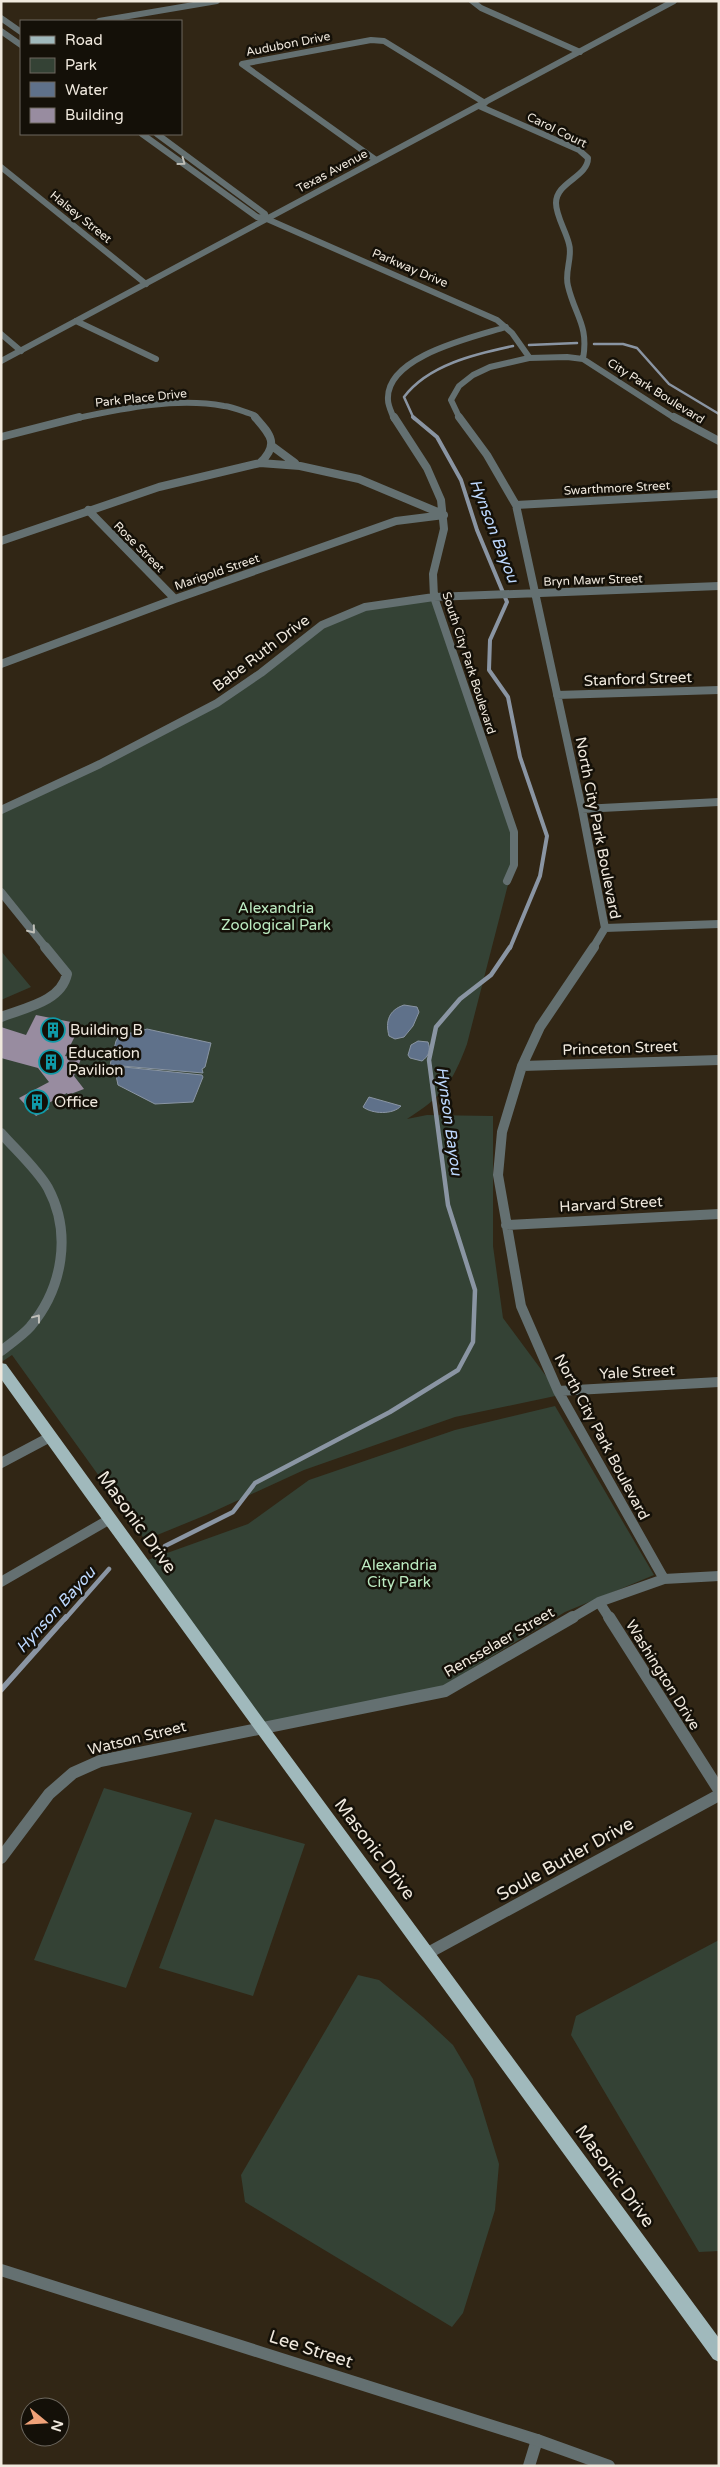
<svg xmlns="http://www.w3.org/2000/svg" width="720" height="2467" viewBox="0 0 720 2467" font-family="'Varela Round',sans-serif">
<rect width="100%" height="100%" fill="#312615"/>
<path fill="#344235" d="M439 600 470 704 513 832V865L467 1044C452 1084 443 1096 407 1119L427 1115 493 1116V1246L503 1318 560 1395 455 1417 304 1470 206 1515 145 1540 12 1355 3 1361 1 1358V1019L49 998 68 980 1 891V811L217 704 307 637 366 607Z
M1 951 31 987 1 1000Z
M555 1406 654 1575 565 1612 443 1686 260 1727 142 1562 248 1524 309 1480 455 1430Z
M104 1788 192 1813 126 1988 34 1960Z
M215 1819 305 1844 253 1996 159 1968Z
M719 1940V2251L699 2252 571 2035 576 2016Z
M358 1975 379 1980 423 2017 453 2045 473 2079 499 2164 495 2210 463 2313 452 2327 245 2202 241 2175Z"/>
<path fill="#5f718a" stroke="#8a95a3" d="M404 1005 417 1007 419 1012 413 1026 404 1037 395 1039 389 1036C385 1021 389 1010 404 1005Z
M147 1029 211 1043 205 1067 202 1069 203 1073 110 1065 116 1041 121 1033H136Z
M418 1041 428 1042C431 1050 429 1056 422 1061L410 1058 408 1055 411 1045Z
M114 1066 202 1075 203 1077 193 1102 155 1104 118 1085Z
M369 1097 401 1106C393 1115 372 1114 363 1107Z"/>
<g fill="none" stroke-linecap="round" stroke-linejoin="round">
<path stroke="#8a95a3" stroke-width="2.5" d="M594 344H623L637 348 669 384 719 414
M529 345 577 343
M414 419 404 397C428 365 475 354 513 346"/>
<path stroke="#8a95a3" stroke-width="4" d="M413 417 437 437 461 480 477 530 507 602 490 640 489 670 508 697 520 757 547 836 540 876 510 948"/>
<path stroke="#8a95a3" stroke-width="4.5" d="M165 1546 233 1512 255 1483 390 1412 458 1370 473 1342 475 1290 448 1205 429 1060 436 1027 460 999 491 975 510 947
M65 1619 109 1569"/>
<path stroke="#8a95a3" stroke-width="5.5" d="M1 1690 66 1617"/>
</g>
<path fill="#988ca0" d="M36 1015 81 1024 65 1056 81 1059 74 1076 84 1089 68 1095 67 1093 45 1105 49 1109 36 1116 19 1098 49 1082 38 1068 1 1058V1027L26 1035Z"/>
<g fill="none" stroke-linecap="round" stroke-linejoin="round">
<path stroke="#647071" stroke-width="6" d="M472 1 481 8 580 52
M1 18 21 32
M99 21 217 1
M1 31 21 45
M479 106 579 150 588 158C588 177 556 182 556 203 556 216 566 231 569 244 573 257 564 272 568 286 575 316 589 325 583 359
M142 134 257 217 267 219 497 320 512 333 529 357
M157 134 265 214 267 219
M376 160 242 64 371 40 384 41 485 103
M1 167 146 284
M76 321 156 359
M1 334 21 351
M73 419C121 409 175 397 224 406 234 407 244 412 254 415L256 419
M394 419C392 413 388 406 388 400 385 356 474 337 506 327
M460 419 451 400 459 386 473 375 490 367 529 358 567 357 583 359 676 419"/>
<path stroke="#647071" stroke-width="8" d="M255 417C270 434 280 444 260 463
M394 417 427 468 441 500 444 529 433 574 434 597 514 832V865L507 881
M459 417 487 455 516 505 582 809 605 928 593 948
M674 417 719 441
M1 437 79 417
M272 446 295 463
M516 505 719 494
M88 510 175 599
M1 541 159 487 260 463 300 466 359 479 440 513
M1 664 175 599 396 521 444 515
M557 695 719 690
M582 809 719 802
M1 810 100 764 217 703 261 673 322 625 365 607 434 597 719 586
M1 892 46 948
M605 928 719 924"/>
<path stroke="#647071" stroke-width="10" d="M594 947 540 1027 522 1066 502 1132 498 1175 521 1306 558 1391 664 1579
M1 1017C24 1008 61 1002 67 974L45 947
M522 1066 719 1060
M1 1133C15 1149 38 1170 48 1188 72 1233 63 1288 30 1327 22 1336 11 1343 1 1351
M506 1225 719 1214
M558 1391 719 1382
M1 1463 50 1437
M1 1582 110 1519
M599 1602 610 1619
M570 1619 599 1602 664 1579 719 1576"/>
<path stroke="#647071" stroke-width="12" d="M609 1617 719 1790
M1 1858 49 1794 73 1773 100 1761 445 1691 573 1617
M428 1953 719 1795
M529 2466 537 2440"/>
<path stroke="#647071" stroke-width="6" d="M1 361 674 1"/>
<path stroke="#647071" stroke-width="12" d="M1 2270 537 2440 609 2466"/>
<path fill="#a0b9bc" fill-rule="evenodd" d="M1 1363 6 1364 274 1734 719 2338V2362L713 2359 85 1496 1 1379Z"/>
</g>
<defs><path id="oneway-chevron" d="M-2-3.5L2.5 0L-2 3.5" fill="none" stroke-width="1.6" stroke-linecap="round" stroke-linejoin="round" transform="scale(1.25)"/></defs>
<g stroke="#bfbfb8">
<use href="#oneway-chevron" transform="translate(182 162) rotate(36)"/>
<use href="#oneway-chevron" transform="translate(32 930) rotate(51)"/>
<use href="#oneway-chevron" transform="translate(37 1318) rotate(-53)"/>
</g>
<defs>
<g id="building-ring" transform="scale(1.25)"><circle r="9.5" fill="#141008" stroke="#0f9aa8" stroke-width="1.5"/><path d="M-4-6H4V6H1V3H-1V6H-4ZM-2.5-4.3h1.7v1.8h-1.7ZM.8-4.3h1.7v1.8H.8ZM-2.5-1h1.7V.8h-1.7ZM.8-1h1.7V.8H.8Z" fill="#0f9aa8"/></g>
</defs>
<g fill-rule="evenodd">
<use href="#building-ring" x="53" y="1030"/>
<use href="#building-ring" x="51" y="1062"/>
<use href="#building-ring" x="37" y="1102"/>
</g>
<g text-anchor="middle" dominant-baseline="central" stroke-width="5" stroke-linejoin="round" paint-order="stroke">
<g font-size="12" fill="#f0e9de" stroke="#141008">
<text transform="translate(288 44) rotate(-11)">Audubon Drive</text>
<text transform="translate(557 130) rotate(26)">Carol Court</text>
<text transform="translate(332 171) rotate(-28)">Texas Avenue</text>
<text transform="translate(81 217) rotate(39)">Halsey Street</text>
<text transform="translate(410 268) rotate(23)">Parkway Drive</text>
<text transform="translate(656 391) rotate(32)">City Park Boulevard</text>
<text transform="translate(141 398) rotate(-6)">Park Place Drive</text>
<text transform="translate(617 488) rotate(-3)">Swarthmore Street</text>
<text transform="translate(139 547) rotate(45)">Rose Street</text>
<text transform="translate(217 572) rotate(-19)">Marigold Street</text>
<text transform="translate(593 580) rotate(-2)">Bryn Mawr Street</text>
<text transform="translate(469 663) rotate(72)">South City Park Boulevard</text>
</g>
<g font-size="15" fill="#f0e9de" stroke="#141008">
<text transform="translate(261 653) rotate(-37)">Babe Ruth Drive</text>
<text transform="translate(638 679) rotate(-2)">Stanford Street</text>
<text transform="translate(598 828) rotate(79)">North City Park Boulevard</text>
<text transform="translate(620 1048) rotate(-2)">Princeton Street</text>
<text transform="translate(611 1204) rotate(-3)">Harvard Street</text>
<text transform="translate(637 1372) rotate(-3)">Yale Street</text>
<text transform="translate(602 1437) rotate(62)">North City Park Boulevard</text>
<text transform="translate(499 1642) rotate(-30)">Rensselaer Street</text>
<text transform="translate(663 1675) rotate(58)">Washington Drive</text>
<text transform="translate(137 1738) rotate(-14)">Watson Street</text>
</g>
<g font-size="15" fill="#bcebc1" stroke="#141008">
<text x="276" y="908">Alexandria<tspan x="276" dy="17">Zoological Park</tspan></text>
<text x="399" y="1565">Alexandria<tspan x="399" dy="17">City Park</tspan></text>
</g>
<g font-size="15" fill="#f0e9de" stroke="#141008" text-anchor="start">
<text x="70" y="1030">Building B</text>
<text x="68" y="1053">Education<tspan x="68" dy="17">Pavilion</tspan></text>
<text x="54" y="1102">Office</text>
</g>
<g font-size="16" font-style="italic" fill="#bdd8fe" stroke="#141008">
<text transform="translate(494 531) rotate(69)">Hynson Bayou</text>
<text transform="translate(449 1121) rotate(82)">Hynson Bayou</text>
<text transform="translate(56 1610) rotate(-48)">Hynson Bayou</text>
</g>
<g font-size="18" fill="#f0e9de" stroke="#141008">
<text transform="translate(137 1522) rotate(54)">Masonic Drive</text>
<text transform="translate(375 1849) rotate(53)">Masonic Drive</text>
<text transform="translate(565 1859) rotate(-29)">Soule Butler Drive</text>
<text transform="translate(615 2176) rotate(54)">Masonic Drive</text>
<text transform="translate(311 2349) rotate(18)">Lee Street</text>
</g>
</g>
<rect width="720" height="2467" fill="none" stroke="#f0e9de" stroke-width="5"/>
<rect x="20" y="20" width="162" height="115" fill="#141008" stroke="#6c675e"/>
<rect x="30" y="36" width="25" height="8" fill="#a0b9bc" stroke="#6c675e"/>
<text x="65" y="45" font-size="15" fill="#f0e9de">Road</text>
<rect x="30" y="58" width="25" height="15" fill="#344235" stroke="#6c675e"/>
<text x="65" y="70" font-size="15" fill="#f0e9de">Park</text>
<rect x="30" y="82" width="25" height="15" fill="#5f718a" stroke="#6c675e"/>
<text x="65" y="95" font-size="15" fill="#f0e9de">Water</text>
<rect x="30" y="108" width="25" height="15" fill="#988ca0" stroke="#6c675e"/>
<text x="65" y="120" font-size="15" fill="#f0e9de">Building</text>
<g transform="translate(45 2422) rotate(108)"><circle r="24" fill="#141008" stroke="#6c675e"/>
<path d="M0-4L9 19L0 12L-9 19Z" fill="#f0a279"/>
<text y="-8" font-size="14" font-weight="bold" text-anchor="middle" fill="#f0e9de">N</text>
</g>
</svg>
